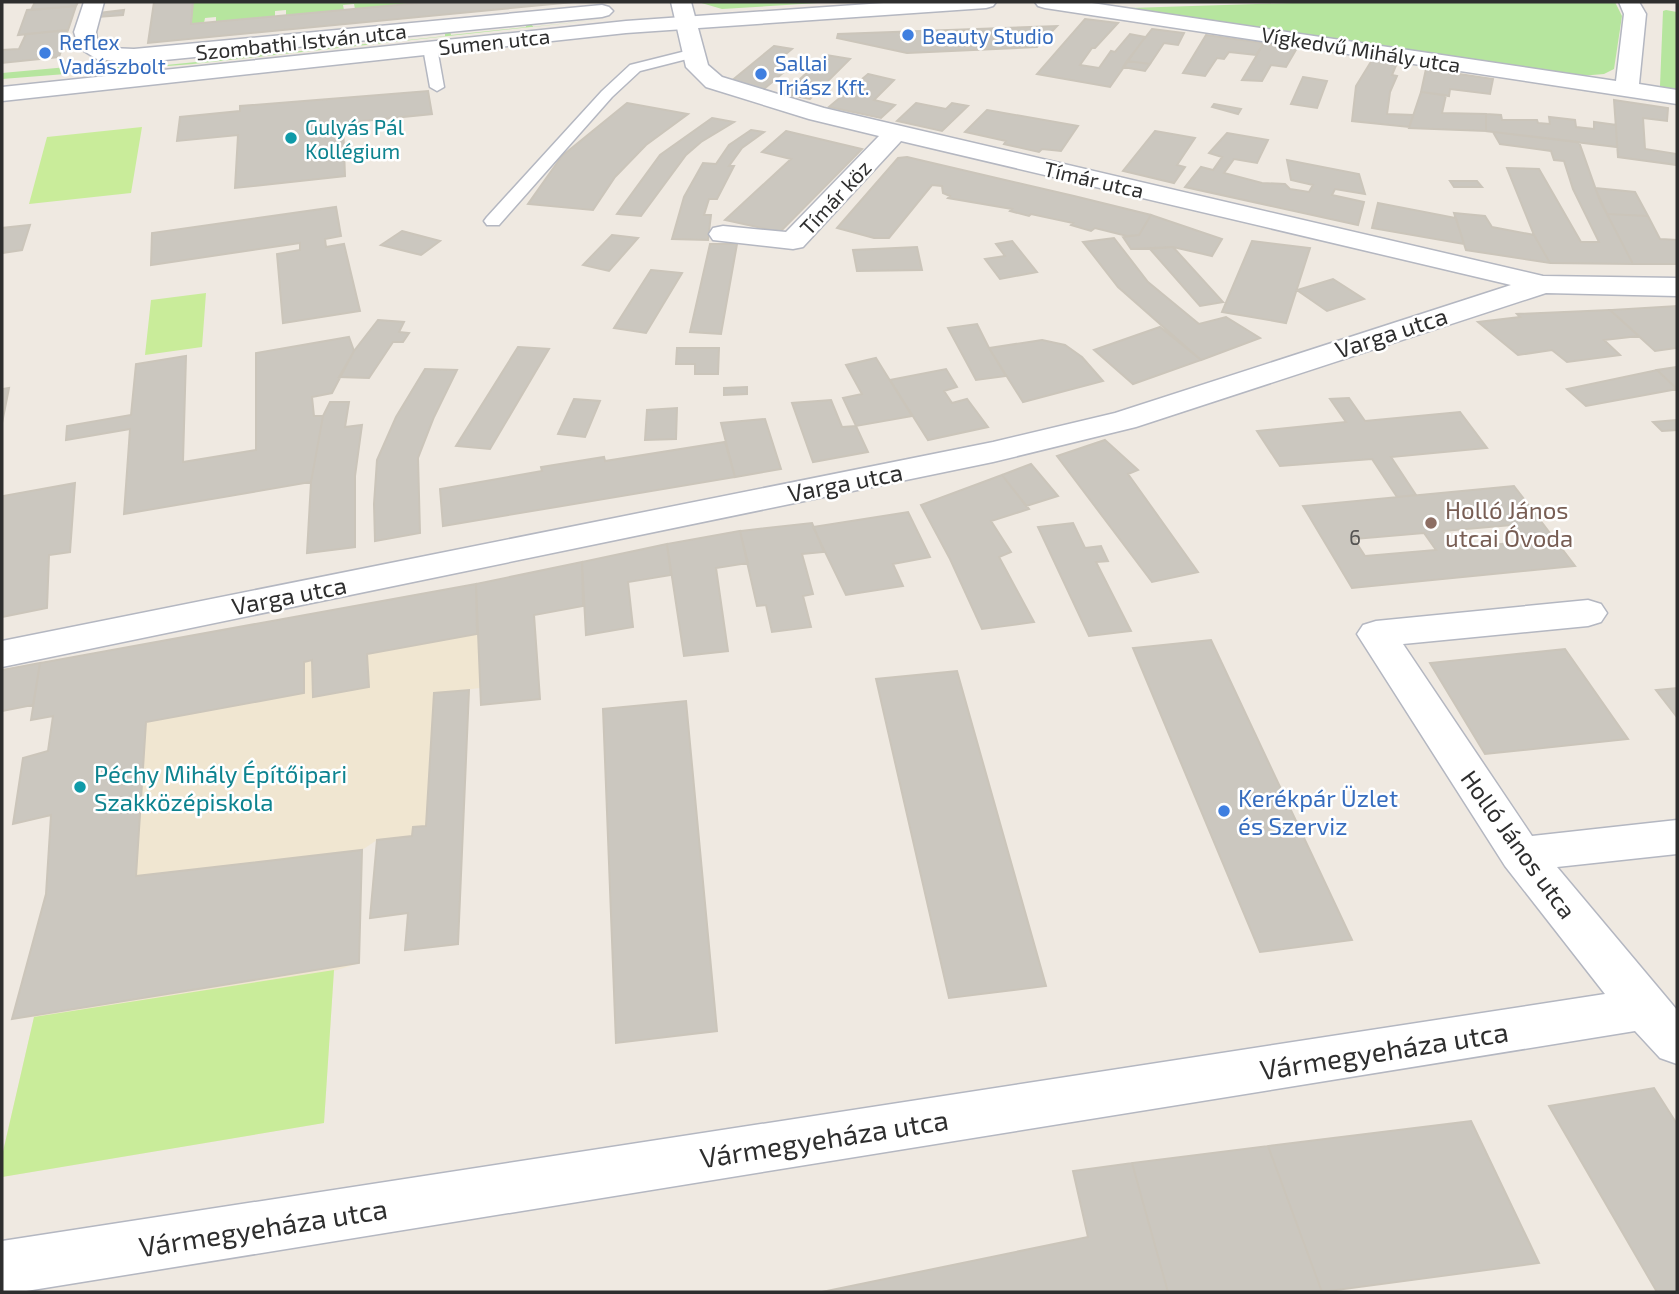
<svg xmlns="http://www.w3.org/2000/svg" width="1679" height="1294" viewBox="0 0 1679 1294" font-family="'Exo 2',sans-serif">
<rect width="100%" height="100%" fill="#efe9e1"/>
<path fill="#f0e6d1" d="M476 584 480 688 434 694 426 826 414 827 412 836 377 840 362 850 359 963 334 971 324 1123 2 1177V1156L34 1017 12 1019 46 894 51 816 13 824 23 758 48 751 53 716 31 720 40 663Z"/>
<path fill="#b6e59e" d="M193 2H411L412 3 355 9 354 4 343 5 344 10 286 15V10L275 11V16L216 22V17L205 18 204 23 191 24Z
M698 2H834L722 9Z
M1325 2H1615L1622 16 1614 69 1604 74 1580 76 1129 8Z
M1666 10 1677 12V91L1660 86 1663 11Z
M604 19 193 64 2 79V73L133 61 132 69 150 67 152 59H157L156 66 256 56 257 49 262 48V55L339 47V41L344 40 345 46 374 43V37H378L380 43 445 36V30H450L451 35 526 27 525 22 530 21 533 27Z"/>
<path fill="#c9ec9a" d="M142 127 131 193 29 204 47 137Z
M206 293 202 347 145 355 151 300Z
M334 970 324 1123 2 1177V1156L34 1017Z"/>
<path fill="#cbc7bf" stroke="#cbc5ba" stroke-width="2" fill-rule="evenodd" d="M35 2H78L76 6 31 10Z
M154 2H193L191 24 429 2H574L148 43Z
M76 6 68 30 18 35 27 10Z
M124 10 123 15 98 17 99 13Z
M1085 19 1118 23 1095 48H1092L1080 65 1099 68 1111 51 1115 52 1130 34 1145 37 1110 87 1037 74Z
M1057 26 1037 47 907 53 837 38 838 34Z
M1152 29 1184 33 1178 45 1164 43 1150 64 1127 61Z
M68 30 59 57 2 63V50L19 49 26 34Z
M1206 35 1264 43 1256 55 1229 52 1224 59 1217 58 1205 76 1183 73Z
M1264 43 1297 48 1286 67 1271 65 1262 81 1242 80Z
M774 46 792 49 775 63 791 66 764 89 729 83Z
M826 55 850 59 810 99 784 94Z
M1372 60 1397 63 1392 75 1397 76 1390 92 1387 114 1413 115 1409 127 1352 121 1356 86Z
M1127 61 1150 64 1145 71 1123 67Z
M1426 69 1493 79 1490 94 1450 89 1449 96 1421 92Z
M868 74 894 80 874 100 895 105 881 118 829 107Z
M1303 77 1327 81 1317 108 1291 104Z
M428 91 432 114 343 123 345 176 235 188 238 135 177 141 180 117 240 111V106Z
M1421 92 1446 95 1442 113 1486 114V131L1409 128Z
M1614 100 1668 108 1667 121 1643 118 1645 149 1677 154V165L1618 157Z
M627 103 688 114 646 145 615 177 593 210 528 204 562 156Z
M916 103 946 109 952 103 968 106 942 131 897 121Z
M1214 104 1241 109 1238 114 1212 107Z
M987 110 1078 126 1061 151 1042 149 1039 152 1004 144 1006 141 965 132Z
M1486 114 1501 115 1502 120H1537L1538 123 1550 124 1549 117 1575 120 1576 127 1594 129V122L1616 125 1617 147 1486 131Z
M712 118 734 122 701 142 686 155 641 216 617 214 660 155Z
M751 130 764 132 742 148 729 166H734L717 199H709L704 215H711L708 240 672 239 684 197 703 163 716 164 729 145Z
M786 131 862 149 780 232 725 220 791 159 762 152Z
M1155 131 1195 138 1177 165 1185 167 1174 183 1123 171Z
M1493 132 1579 142 1600 201 1633 264 1550 263 1534 235 1507 168 1539 169 1581 242H1599L1573 189 1564 161 1554 160 1551 151 1500 144Z
M1227 133 1268 140 1257 163 1234 159 1224 173 1262 183 1285 184 1290 189 1309 192 1313 185 1291 180 1287 160 1359 174 1365 194 1335 189 1332 195 1364 202 1358 225 1185 187 1201 167 1213 170 1222 157 1209 153Z
M907 157 1074 196 1151 215 1139 235 1127 236 1095 228 1091 231 1071 225 1073 223 1031 214 1029 216 1010 211 1012 209 948 198 950 196 943 193 942 186 932 185 889 238H874L837 228 898 158Z
M1450 181H1477L1482 187H1454Z
M1595 188 1635 192 1648 216 1607 214Z
M1378 203 1456 218 1464 244 1372 228Z
M336 207 341 236 325 239 326 247 344 244 360 311 283 323 277 254 300 250V243L151 265 152 233Z
M1454 213 1485 216 1492 227 1534 235 1550 263 1466 250Z
M1607 214 1648 216 1660 239 1677 240V264H1633Z
M1151 215 1222 239 1212 256 1173 247 1131 249 1123 237 1139 235Z
M30 225 22 250 2 253V228Z
M402 231 440 241 421 255 381 245Z
M612 235 638 238 609 271 583 265Z
M1114 238 1148 282 1199 324 1226 317 1260 338 1201 360 1118 287 1083 242Z
M1012 241 1037 272 1000 279 985 259 1005 256 996 244Z
M1252 241 1310 248 1286 323 1222 312Z
M710 244H737L721 334 690 332Z
M917 247 922 270 857 271 853 250Z
M1173 247 1223 302 1200 306 1150 249Z
M651 270 682 273 646 333 614 328Z
M1333 279 1364 299 1327 311 1297 290Z
M1677 306V348L1655 351 1610 310Z
M1610 310 1639 336 1604 340 1620 355 1567 362 1552 350 1518 355 1478 322 1520 317 1517 314Z
M378 320 404 322 399 332 409 333 403 342H393L369 378 339 377 354 351Z
M977 324 989 348 1006 376 976 380 948 328Z
M1160 327 1201 360 1133 384 1094 350Z
M349 337 354 351 332 393 312 397 314 416H323L311 482 124 514 130 429 66 440 67 426 131 415 136 364 186 356 183 462 256 450V353Z
M1042 340 1065 345 1082 357 1103 381 1023 402 989 348Z
M518 347 549 349 490 449 456 446Z
M677 348H719L718 374H695V364H676Z
M876 358 912 416 856 426 843 398 862 394 846 365Z
M1677 367V389L1657 370Z
M425 369 457 370 434 417 418 458 420 533 375 541 374 504 377 460 396 417Z
M946 369 957 387 944 391 952 403 967 399 988 427 928 440 890 380Z
M1657 370 1677 389 1586 406 1567 389Z
M747 387V394L724 395V388Z
M9 388 2 423V389Z
M1349 398 1365 421 1460 412 1487 448 1391 457 1416 495 1397 497 1372 459 1280 466 1257 431 1346 422 1330 399Z
M574 399 600 401 585 437 558 434Z
M831 400 842 427 856 426 868 452 813 462 792 403Z
M330 402H349L345 427 362 425 355 476V547L307 553 311 482 323 416Z
M677 408 676 439 645 440 647 410Z
M765 419 781 469 735 477 721 423Z
M1676 420 1677 430 1662 431 1653 422Z
M1105 440 1138 470 1128 474 1198 572 1152 582 1057 456Z
M725 442 735 477 443 526 440 489 542 471 541 467 604 457 605 461Z
M1031 464 1058 496 1026 506 1002 475Z
M1002 475 1029 509 991 521 1011 552 999 557 1034 622 982 629 950 559 921 505Z
M75 483 70 552 49 555 47 608 2 617 3 496Z
M1514 486 1575 566 1352 588 1303 506ZM1512 525 1524 542 1455 548 1443 531ZM1424 533 1436 550 1365 556 1354 539Z
M908 512 930 557 893 564 903 586 846 595 813 527Z
M812 523 824 552 802 554 813 594 803 596 811 627 772 632 766 605 757 606 740 531Z
M1073 523 1085 548 1101 546 1108 561 1096 562 1131 631 1089 636 1038 527Z
M740 531 748 563 716 568 728 651 684 656 667 544Z
M667 544 671 575 628 582 633 627 586 635 582 562Z
M582 562 583 606 534 615 540 699 481 705 476 584Z
M476 584 477 634 367 654 369 687 313 697 312 660 304 662V693L146 722 136 876 362 850 359 963 12 1019 46 894 51 815 13 824 23 758 48 751 53 716 31 720 40 663Z
M1211 640 1352 940 1260 952 1133 648Z
M1565 649 1628 739 1485 754 1430 663Z
M40 663 33 705 2 711V670Z
M957 671 1046 986 949 998 876 679Z
M1677 688V717L1656 690Z
M469 690 458 944 405 950 408 913 370 918 377 840 412 836 413 827 426 826 434 693Z
M686 701 717 1031 616 1043 603 709Z
M1654 1088 1677 1124V1292H1657L1549 1106Z
M1471 1121 1539 1263 1322 1292 1268 1146Z
M1268 1146 1322 1292H1168L1132 1163Z
M1132 1163 1168 1292H822L1088 1237 1073 1171Z"/>
<g fill="none" stroke-linecap="round" stroke-linejoin="round">
<g stroke="#b4b7c1" stroke-width="3">
<path id="service" d="M430 44 437 48 444 87 437 91 430 87 423 48Z
M694 49 699 50V56L640 71 612 97 499 225H487L484 221 487 217 602 91 630 65Z"/>
</g>
<g stroke="#b4b7c1" stroke-width="3">
<path id="minor" d="M84 2H104L96 32 97 40 110 48 134 49 602 5 609 7 613 11 609 15 602 17 134 63 97 59 79 48 74 32Z
M671 2H691L708 65 722 77 824 108 1543 276 1677 278V296L1546 293 1136 427 993 462 2 667V641L993 442 1115 413 1511 285 901 141 803 247 793 249 713 240 709 234 713 228 723 226 786 232 879 136 809 119 706 87 686 67Z
M1035 2H1085L1616 81 1624 14 1619 2H1639L1646 14 1639 84 1677 90V104L1045 8 1038 6Z
M1588 600 1601 604 1607 613 1601 622 1588 626 1403 644 1532 836 1677 820V854L1557 867 1677 1010V1064L1660 1058 1635 1031 20 1292H2V1241L1605 994 1505 866 1357 634 1363 625 1376 621Z"/>
</g>
<g stroke="#b4b7c1" stroke-width="3">
<path id="tertiary" d="M898 2H996L993 6 986 8 626 33 2 101V87L626 21Z"/>
</g>
<use href="#service" fill="#fff" fill-rule="evenodd"/>
<use href="#minor" fill="#fff" fill-rule="evenodd"/>
<use href="#tertiary" fill="#fff" fill-rule="evenodd"/>
</g>
<g fill="#3f7fe0" stroke="#fff" stroke-width="2.5">
<circle cx="908" cy="35" r="7"/>
<circle cx="45" cy="53" r="7"/>
<circle cx="761" cy="74" r="7"/>
<circle cx="1224" cy="811" r="7"/>
</g>
<g fill="#0f9aa8" stroke="#fff" stroke-width="2.5">
<circle cx="291" cy="138" r="7"/>
<circle cx="80" cy="787" r="7"/>
</g>
<circle fill="#8d6e63" stroke="#fff" stroke-width="2.5" cx="1431" cy="523" r="7"/>
<g text-anchor="middle" dominant-baseline="central" stroke-width="5" stroke-linejoin="round" paint-order="stroke">
<g font-size="21" fill="#366cbe" stroke="#fff" text-anchor="start">
<text x="922" y="35">Beauty Studio</text>
<text x="59" y="41">Reflex<tspan x="59" dy="24">Vadászbolt</tspan></text>
<text x="775" y="62">Sallai<tspan x="775" dy="24">Triász Kft.</tspan></text>
</g>
<g font-size="21" fill="#2e2e2e" stroke="#fff">
<text transform="translate(301 41) rotate(-6)">Szombathi István utca</text>
<text transform="translate(494 41) rotate(-6)">Sumen utca</text>
<text transform="translate(1361 49) rotate(9)">Vígkedvű Mihály utca</text>
<text transform="translate(1094 179) rotate(13)">Tímár utca</text>
<text transform="translate(835 197) rotate(-47)">Tímár köz</text>
</g>
<g font-size="21" fill="#0d838f" stroke="#fff" text-anchor="start">
<text x="305" y="126">Gulyás Pál<tspan x="305" dy="24">Kollégium</tspan></text>
</g>
<g font-size="21" fill="#555452">
<text x="1355" y="536">6</text>
</g>
<g font-size="24" fill="#2e2e2e" stroke="#fff">
<text transform="translate(1391 332) rotate(-18)">Varga utca</text>
<text transform="translate(845 482) rotate(-11)">Varga utca</text>
<text transform="translate(289 595) rotate(-11)">Varga utca</text>
<text transform="translate(1519 844) rotate(54)">Holló János utca</text>
</g>
<g font-size="24" fill="#785e54" stroke="#fff" text-anchor="start">
<text x="1445" y="509">Holló János<tspan x="1445" dy="28">utcai Óvoda</tspan></text>
</g>
<g font-size="24" fill="#0d838f" stroke="#fff" text-anchor="start">
<text x="94" y="773">Péchy Mihály Építőipari<tspan x="94" dy="28">Szakközépiskola</tspan></text>
</g>
<g font-size="24" fill="#366cbe" stroke="#fff" text-anchor="start">
<text x="1238" y="797">Kerékpár Üzlet<tspan x="1238" dy="28">és Szerviz</tspan></text>
</g>
<g font-size="28" fill="#2e2e2e" stroke="#fff">
<text transform="translate(1384 1050) rotate(-9)">Vármegyeháza utca</text>
<text transform="translate(824 1138) rotate(-9)">Vármegyeháza utca</text>
<text transform="translate(263 1227) rotate(-9)">Vármegyeháza utca</text>
</g>
</g>
<rect width="1679" height="1294" fill="none" stroke="#2e2e2e" stroke-width="7"/>
</svg>
